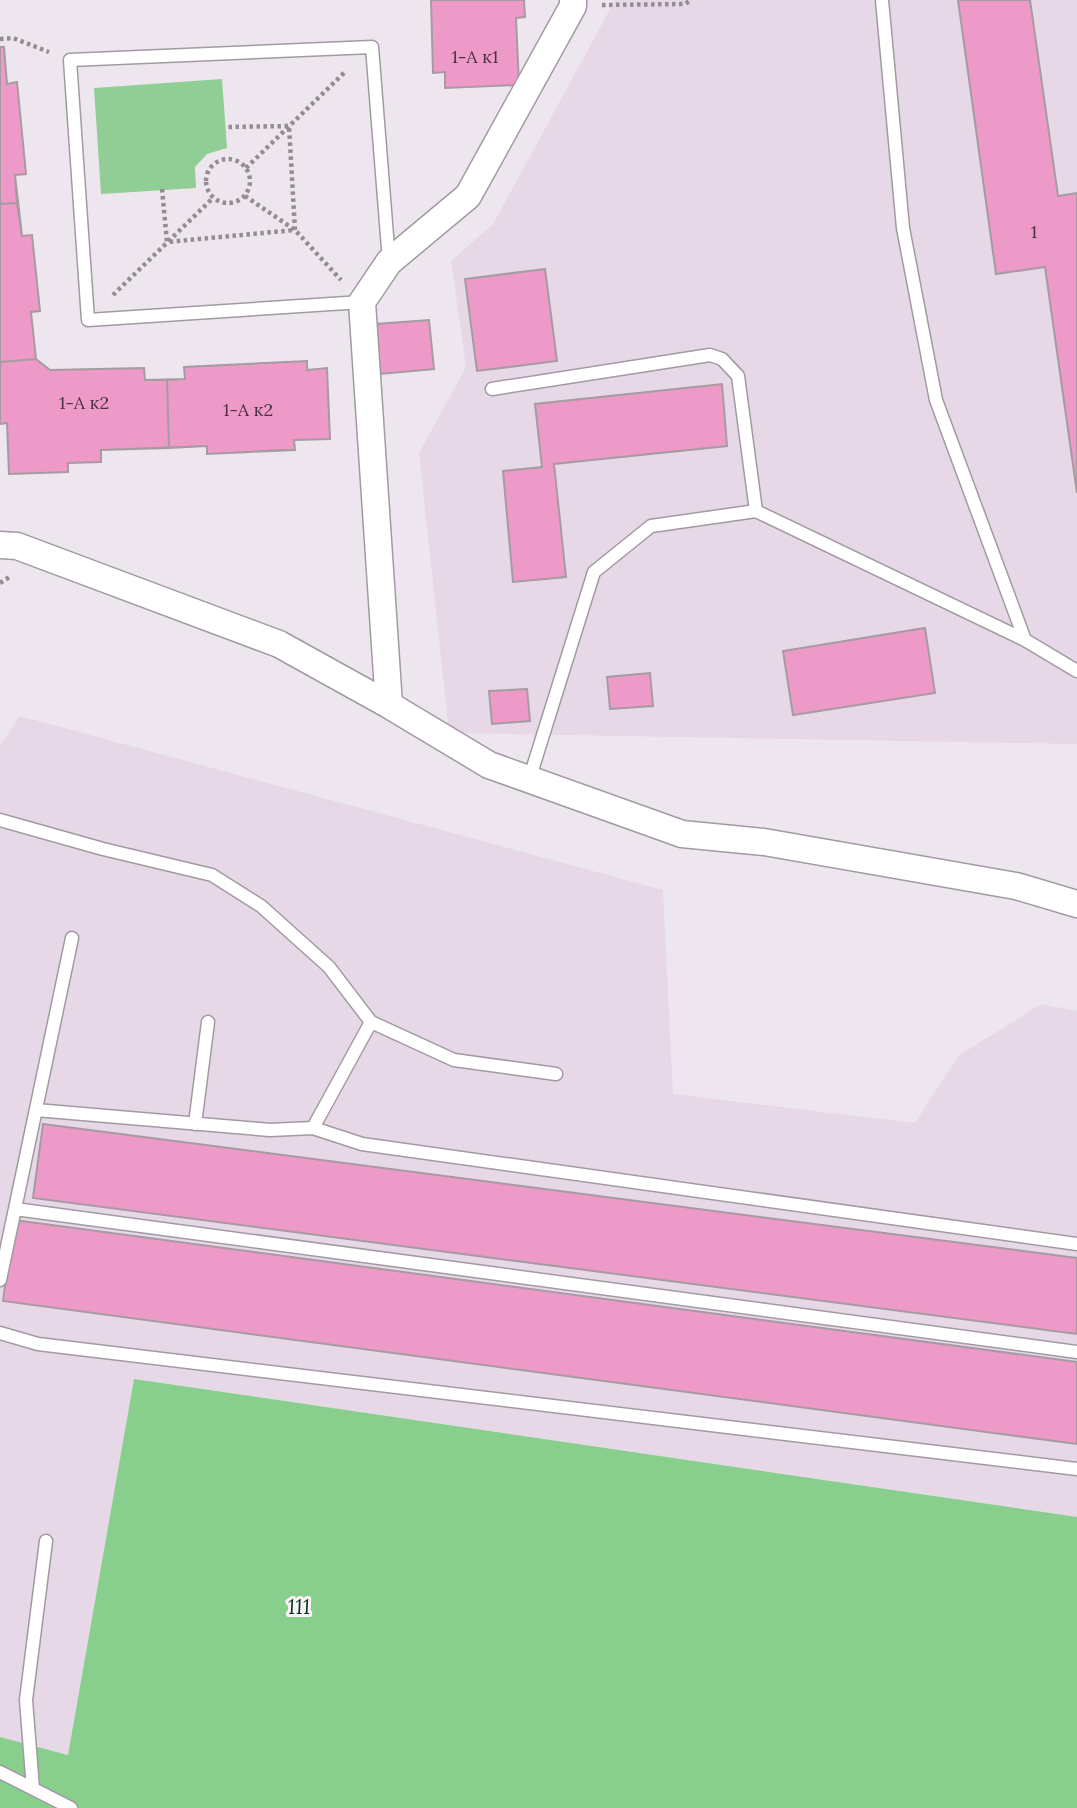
<svg xmlns="http://www.w3.org/2000/svg" width="1077" height="1808" viewBox="0 0 1077 1808" font-family="Lora,serif">
<rect width="100%" height="100%" fill="#eee6ee"/>
<path fill="#e6d8e6" d="M615 0H1077V744L449 733 419 453 466 367 451 261 493 224Z
M20 716 663 890 673 1094 915 1123 958 1056 1041 1004 1077 1011V1517L134 1379 68 1755 0 1737V745Z"/>
<path fill="#90ce95" d="M222 79 227 148 207 154 195 167 196 188 101 194 94 88Z"/>
<path fill="#88cf8e" d="M134 1379 1077 1517V1808H0V1737L68 1755Z"/>
<path fill="#ee9ac9" stroke="#a59ba0" stroke-width="2" d="M431 0H524L525 17 516 18 519 85 445 88V72L433 73Z
M431 0H524L525 17 516 18 519 85 445 88V72L433 73Z
M958 0H1030L1058 196 1077 193V493L1045 267 996 274Z
M0 47H4L7 84 17 82 26 174 15 175 17 203 0 204Z
M0 47H4L7 84 17 82 26 174 15 175 22 236 32 235 40 311 31 312 36 359 50 370 144 368 145 380 185 379 184 367 307 361V370L327 368 330 439 294 440 295 450H282L207 454V446L101 450V462L68 463V472L9 474 7 423 0 424Z
M17 203 22 236 32 235 40 311 31 312 36 359 0 362V204Z
M545 269 557 361 477 371 465 279Z
M429 320 434 369 380 374 376 324Z
M36 359 50 370 144 368 145 380H167L169 448 101 450V462L68 463V472L9 474 7 423 0 424V362Z
M307 361V370L327 368 330 439 294 440 295 450 207 454V446L169 448 167 380 185 379 184 367Z
M722 384 727 446 554 464 566 577 513 582 503 471 542 467 535 404Z
M925 628 935 693 793 715 783 651Z
M650 673 653 706 610 709 607 677Z
M527 689 530 721 492 724 489 691Z
M43 1124 1077 1258V1334L33 1198Z
M14 1220 1077 1362V1444L3 1301Z"/>
<g fill="none" stroke-linecap="round" stroke-linejoin="round">
<g stroke="#a19aa2" stroke-width="15">
<path id="lane" d="M882 0 903 228 936 400 1025 640 1077 671
M362 302 88 320 70 60 372 47 389 261
M492 389 710 355 722 359 738 376 756 511
M529 780 594 572 651 526 756 511 1025 640
M0 820 103 849 212 875 261 906 329 967 371 1022 313 1128 270 1130 36 1110
M371 1022 454 1060 556 1074
M195 1124 208 1022
M313 1128 362 1144 1077 1244
M15 1209 1077 1352
M0 1280 72 938
M0 1333 38 1344 1077 1469
M0 1772 71 1808
M33 1789 26 1700 46 1541"/>
</g>
<g stroke="#a19aa2" stroke-width="29">
<path id="street" d="M573 0V6L468 196 389 262 362 302 389 705 489 765 682 834 764 842 1016 886 1077 904
M0 545 17 546 279 644 389 705"/>
</g>
<path stroke="#938d93" stroke-width="4.5" stroke-dasharray="3.5 3.5" stroke-linecap="butt" d="M602 5 685 4 691 0
M0 39 13 38 49 52
M206 181a22 22 0 1 1 44 0a22 22 0 1 1-44 0Z
M246 168 346 71
M162 189 167 242 295 230 289 126 225 127
M245 196 295 230 341 280
M113 295 213 198
M0 583 11 576"/>
<use href="#lane" stroke="#fff" stroke-width="12"/>
<use href="#street" stroke="#fff" stroke-width="26"/>
</g>
<g text-anchor="middle" dominant-baseline="central" stroke-width="6" stroke-linejoin="round" paint-order="stroke">
<g font-size="18" fill="#493240">
<text x="475" y="56">1-А к1</text>
<text x="1034" y="231">1</text>
<text x="84" y="402">1-А к2</text>
<text x="248" y="409">1-А к2</text>
</g>
<g font-size="21" font-style="italic" fill="#043a11" stroke="#fbf3fb">
<text x="299" y="1606">111</text>
</g>
</g>
</svg>
